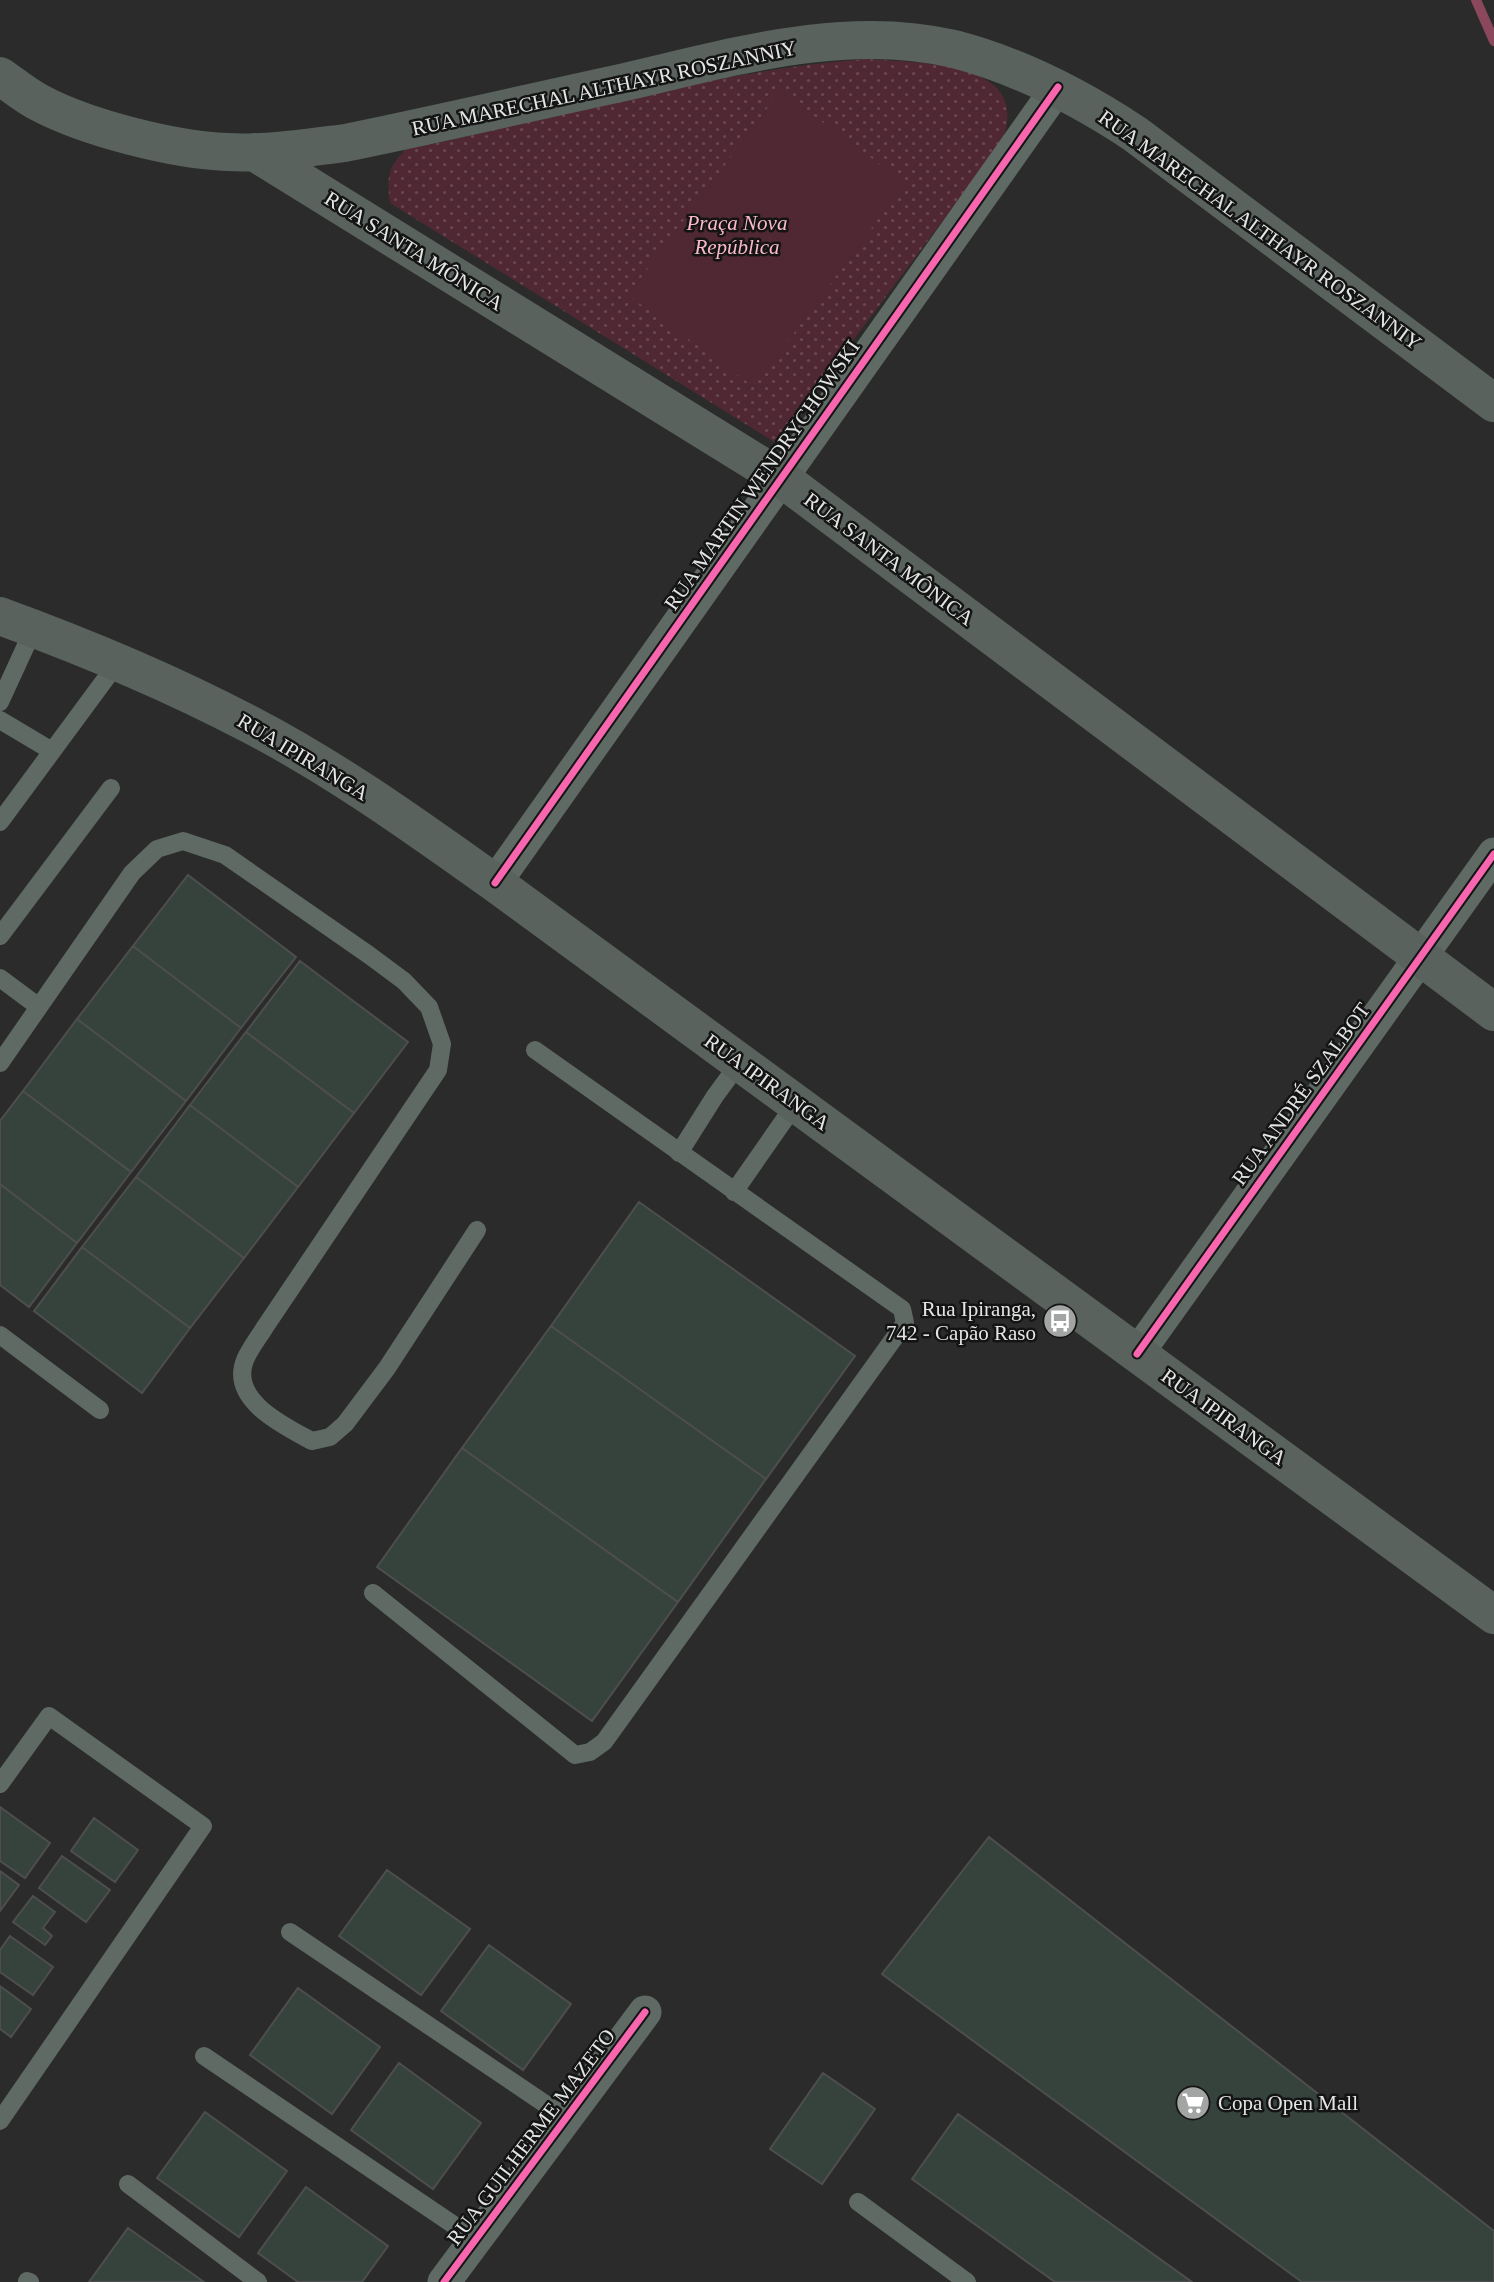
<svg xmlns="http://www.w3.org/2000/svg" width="1494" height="2282" viewBox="0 0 1494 2282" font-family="'Times New Roman',serif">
<defs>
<pattern id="park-dots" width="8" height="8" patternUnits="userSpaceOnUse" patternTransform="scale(1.75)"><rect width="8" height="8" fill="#502834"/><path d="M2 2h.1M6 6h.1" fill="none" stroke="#694751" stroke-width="1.8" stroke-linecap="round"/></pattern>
</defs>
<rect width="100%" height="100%" fill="#2a2b2a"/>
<path fill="url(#park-dots)" d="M865 59C916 63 1037 59 1001 143L776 443 390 203C386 174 389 165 410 145L433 144C576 111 719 71 865 59Z"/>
<path fill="#502834" d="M780 91 905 183 754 387 628 295Z"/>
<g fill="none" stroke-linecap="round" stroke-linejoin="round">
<path stroke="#8b485d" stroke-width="10" d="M1476 0 1494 41"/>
</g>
<path fill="#36433d" stroke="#4d4e4d" stroke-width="2" d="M188 875 296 957 241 1028 133 946Z
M133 946 241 1028 186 1101 77 1019Z
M300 961 408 1042 354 1113 246 1032Z
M77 1019 186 1101 131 1172 23 1091Z
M246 1032 354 1113 298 1187 190 1105Z
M23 1091 131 1172 77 1243 0 1184V1121Z
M190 1105 298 1187 244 1258 136 1177Z
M136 1177 244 1258 190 1328 82 1247Z
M0 1184 77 1243 29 1307 0 1285Z
M639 1202 855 1356 766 1479 551 1326Z
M82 1247 190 1328 142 1393 34 1311Z
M551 1326 766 1479 678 1602 462 1448Z
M462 1448 678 1602 592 1721 377 1567Z
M0 1807 50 1843 25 1878 0 1861Z
M94 1818 138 1850 115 1882 71 1851Z
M989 1837 1494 2231V2282H1302L882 1974Z
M62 1856 110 1890 86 1922 39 1888Z
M387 1870 470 1929 421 1995 339 1936Z
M0 1871 19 1885 0 1911Z
M33 1896 55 1912 43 1928 52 1936 45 1945 13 1922Z
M10 1936 53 1967 33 1995 0 1972V1950Z
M489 1945 571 2004 523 2070 441 2011Z
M0 1986 31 2009 11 2037 0 2029Z
M298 1988 380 2047 332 2114 250 2055Z
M399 2063 481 2123 433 2189 351 2130Z
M823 2073 875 2109 822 2184 770 2149Z
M205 2112 287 2171 239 2237 157 2178Z
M958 2114 1192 2282H1055L912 2179Z
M306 2187 388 2246 362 2282H298L258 2253Z
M128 2228 204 2282H89Z"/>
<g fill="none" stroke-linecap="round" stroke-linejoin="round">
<path stroke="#606a64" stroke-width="18" d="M0 702 34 628
M0 720 52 751
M0 822 118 662
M0 936 111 788
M0 978 39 1007
M0 1063 132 873 157 849 183 841 225 855 369 955 404 981 429 1007 442 1044 438 1070 265 1327C259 1337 250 1348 245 1360 229 1400 284 1426 312 1441L330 1437 345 1424 387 1368 477 1230
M679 1153 715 1096 740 1062
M734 1192 796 1103
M0 1335 100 1410
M373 1593 575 1755 590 1752 604 1742 905 1323 902 1309 535 1050
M0 1784 49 1716 203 1826 0 2121
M290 1932 566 2118
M204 2056 476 2240
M128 2184 258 2282
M858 2202 967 2282
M27 2281 30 2282"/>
<path stroke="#606a64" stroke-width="33" d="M495 883 1058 87
M1137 1354 1494 854
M444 2282 645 2012"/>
<path stroke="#59625d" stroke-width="38" d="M0 76C13 85 26 96 40 103 87 128 174 150 227 152 267 154 306 148 345 143 439 124 532 102 625 82 730 58 845 23 954 49 1020 66 1079 97 1135 134L1494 403
M254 152 781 478 1494 1012
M0 616C85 647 169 682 249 724 336 769 416 827 495 883L1494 1615"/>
<g stroke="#131413" stroke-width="11">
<path id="cycleway" d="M495 883 1058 87
M1137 1354 1494 854
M444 2282 645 2012"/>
</g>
<use href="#cycleway" stroke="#f766af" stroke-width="7"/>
</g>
<defs>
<g id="bus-disc" transform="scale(1.75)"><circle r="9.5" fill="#a3a5a4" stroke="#131413"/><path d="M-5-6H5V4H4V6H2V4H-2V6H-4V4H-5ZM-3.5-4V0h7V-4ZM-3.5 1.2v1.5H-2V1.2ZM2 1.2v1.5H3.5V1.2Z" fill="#fff"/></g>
<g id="supermarket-disc" transform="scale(1.75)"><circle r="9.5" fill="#a3a5a4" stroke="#131413"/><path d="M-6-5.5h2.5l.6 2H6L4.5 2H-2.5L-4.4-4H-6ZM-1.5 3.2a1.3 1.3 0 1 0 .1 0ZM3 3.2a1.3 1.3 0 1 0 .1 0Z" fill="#fff"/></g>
</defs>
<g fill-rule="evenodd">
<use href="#bus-disc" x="1060" y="1321"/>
<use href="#supermarket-disc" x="1193" y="2103"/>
</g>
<g text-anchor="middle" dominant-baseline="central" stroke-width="5" stroke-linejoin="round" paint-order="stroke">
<g font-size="21" fill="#e4e6e5" stroke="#131413">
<text transform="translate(604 88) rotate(-12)">RUA MARECHAL ALTHAYR ROSZANNIY</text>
<text transform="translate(1260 230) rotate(36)">RUA MARECHAL ALTHAYR ROSZANNIY</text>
<text transform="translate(414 251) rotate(32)">RUA SANTA MÔNICA</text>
<text transform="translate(762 475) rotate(-55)">RUA MARTIN WENDRYCHOWSKI</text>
<text transform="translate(889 559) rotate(37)">RUA SANTA MÔNICA</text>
<text transform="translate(303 757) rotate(31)">RUA IPIRANGA</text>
<text transform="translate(767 1082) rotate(36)">RUA IPIRANGA</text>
<text transform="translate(1301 1094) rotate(-54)">RUA ANDRÉ SZALBOT</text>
<text transform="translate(1224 1417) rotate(36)">RUA IPIRANGA</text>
<text transform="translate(531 2137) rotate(-53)">RUA GUILHERME MAZETO</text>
</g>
<g font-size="21" font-style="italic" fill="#fcb9cb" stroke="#131413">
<text x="737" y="223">Praça Nova<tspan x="737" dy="24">República</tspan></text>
</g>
<g font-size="21" fill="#e4e6e5" stroke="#131413" text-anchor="end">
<text x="1036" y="1309">Rua Ipiranga,<tspan x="1036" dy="24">742 - Capão Raso</tspan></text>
<text x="1218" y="2103" text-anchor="start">Copa Open Mall</text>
</g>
</g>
</svg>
